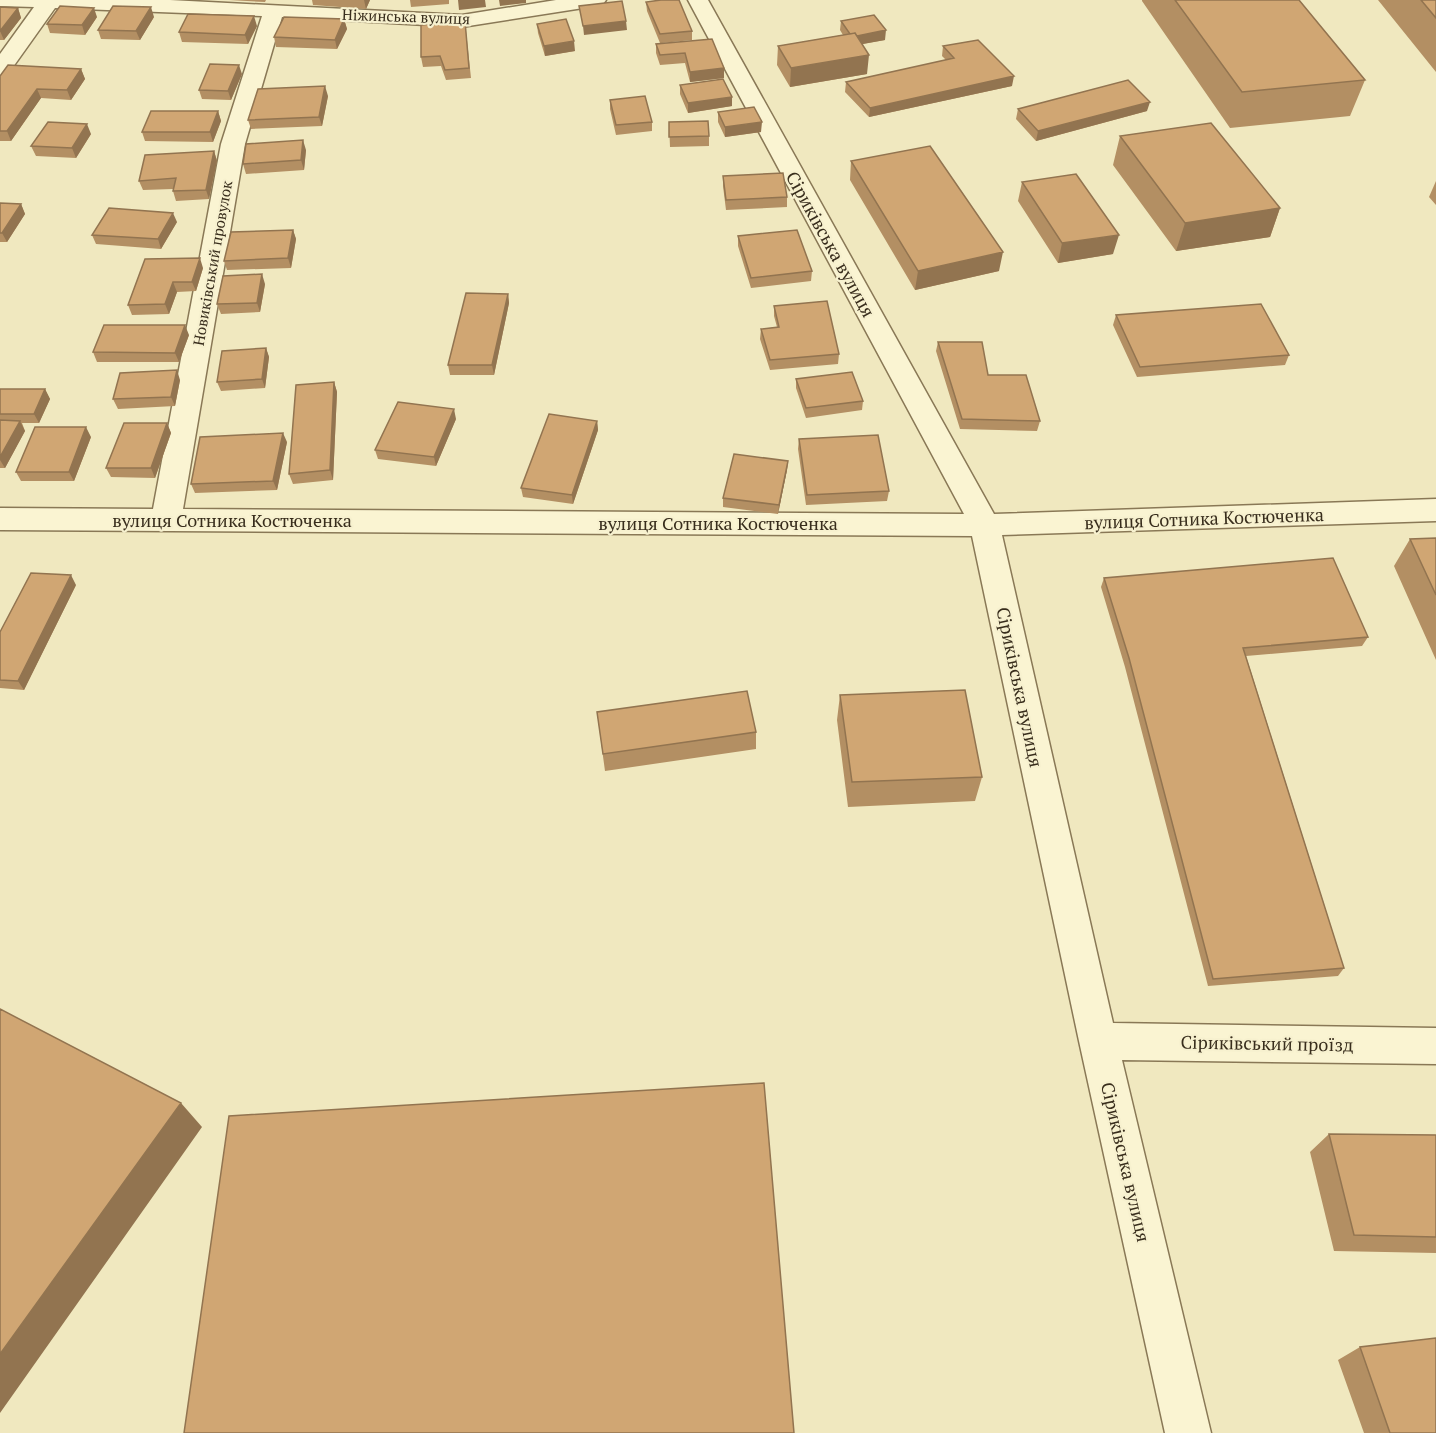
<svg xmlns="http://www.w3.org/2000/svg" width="1436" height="1433" viewBox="0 0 1436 1433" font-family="'PT Serif',serif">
<rect width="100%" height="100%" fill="#f0e8bf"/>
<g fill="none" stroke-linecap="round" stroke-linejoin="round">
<g stroke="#897856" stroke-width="3">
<path id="minor" d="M0 0H170L462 15 556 0H606L603 4 596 6 462 27 282 17 245 144 183 509 964 514 688 0H708L994 514 1436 499V521L1002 535 1113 1023 1436 1028V1064L1122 1060 1211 1433H1165L1079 1041 972 536 0 530V508L153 509 221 144 262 16 55 8 8 74 0 76V54L34 7 0 6Z"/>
</g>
<use href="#minor" fill="#faf4d2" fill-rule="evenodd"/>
</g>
<path fill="#b38f63" d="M229 0H266L265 2Z
M312 0H370L366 9 313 5Z
M410 0H449V4L411 7Z
M1142 0H1299L1365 80 1350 116 1230 128 1142 1Z
M1378 0H1436V72Z
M646 2 692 31V40L662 43 724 68V78L690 82 685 63 660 65 656 53V44L660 43 647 11Z
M0 7 18 8 21 18 4 40H0Z
M97 17 85 35 50 33 47 24Z
M154 17 140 40 101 39 98 30Z
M344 19 347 29 337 49 276 47 274 37Z
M841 21 885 40 862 44 867 74 790 87 777 65 778 46 843 35 840 30Z
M537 24 575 51 545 56 538 33Z
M257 26 248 44 182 42 179 32Z
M466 31 471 78 446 80 441 66 423 67 421 57Z
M943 46 1012 86 869 117 845 92 846 82 946 60 942 56Z
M81 69 85 79 71 100 41 98 11 141H0V76Z
M242 74 231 100 202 99 199 90Z
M680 85 732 97V106L688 113 680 94Z
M328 96 322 126 251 129 248 120Z
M610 100 652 122V131L616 135 610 109Z
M1018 109 1147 111 1036 141 1016 119Z
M218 111 221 121 213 142 145 141 142 132Z
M718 112 761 132 725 137 718 122Z
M669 122 709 136V146L670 147Z
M91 134 76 158 36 156 31 146Z
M1120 136 1280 208 1270 237 1176 251 1113 165Z
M306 150 304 170 246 174 243 164Z
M214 151 217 161 209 199 176 201 173 191V189L143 190 139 181Z
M851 161 999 271 915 290 850 180Z
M723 176 787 197V207L726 210 723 186Z
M1436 181V205L1429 197Z
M1022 182 1113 254 1058 263 1018 201Z
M0 203 21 204 25 214 7 242H0Z
M177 222 161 249 96 244 92 235Z
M293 230 296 239 291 268 227 270 224 261Z
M738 236 812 271 811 281 751 288 738 246Z
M145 259 203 268 196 291 177 292 169 314 132 315 128 305Z
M265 284 260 312 221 314 217 304Z
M508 294 509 303 494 375H450L448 365Z
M774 306 839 354 838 364 770 370 760 339 761 329 777 327 774 316Z
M1116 315 1289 355 1285 365 1137 377 1113 325Z
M189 335 179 362H97L93 352Z
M938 342 988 375 1040 421 1037 431 960 429 936 351Z
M266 348 269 357 265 388 221 391 217 382Z
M796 379 863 401 862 410 806 418 796 388Z
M180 380 175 406 118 409 113 399Z
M334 382 337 392 333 480 293 484 289 474Z
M0 389H45L50 399 39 423H22L25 431 5 468H0Z
M456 419 436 466 378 459 375 450Z
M597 421 598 430 573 504 523 497 521 488Z
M167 423 171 433 155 478 111 477 106 468Z
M91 437 74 481H21L16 472Z
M799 439 889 491 887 501 806 505 798 449Z
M287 442 277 490 195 493 191 484Z
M788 461 787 470 778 514 723 507V498Z
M1436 538V660L1394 566 1410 539Z
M1104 578 1368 637 1362 646 1246 656 1344 968 1338 976 1208 986 1125 667 1101 587Z
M76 585 24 690 0 688V632Z
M840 695 982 777 975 801 848 807 837 720Z
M597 712 756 732V749L605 771Z
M1329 1134 1436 1135V1253L1334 1251 1310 1152Z
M1360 1347 1436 1433H1364L1338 1360Z"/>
<path fill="#927450" d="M364 0H370L366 9Z
M458 0H485L486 7 459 10Z
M499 0H526V3L500 6Z
M151 7 154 17 140 40 136 31Z
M18 8 21 18 4 40 0 31Z
M94 8 97 17 85 35 82 25Z
M254 16 257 26 248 44 245 35Z
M344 19 347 29 337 49 335 40Z
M626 21 627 30 584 35 583 26Z
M886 30 885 40 852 46V36Z
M574 41 575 51 545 56 544 46Z
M869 55 867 74 790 87 791 68Z
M239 65 242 74 231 100 228 91Z
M724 68V78L690 82V72Z
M81 69 85 79 71 100 67 90Z
M1014 76 1012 86 869 117 870 108Z
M325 86 328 96 322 126 319 117Z
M37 89 41 98 11 141 7 131Z
M732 97V106L688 113V103Z
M1150 102 1147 111 1036 141 1038 131Z
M218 111 221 121 213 142 210 132Z
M762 122 761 132 725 137V127Z
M87 124 91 134 76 158 72 148Z
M303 140 306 150 304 170 301 160Z
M214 151 217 161 209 199 206 190Z
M21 204 25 214 7 242 2 233Z
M1280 208 1270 237 1176 251 1185 223Z
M173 213 177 222 161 249 158 239Z
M293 230 296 239 291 268 288 258Z
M1119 235 1113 254 1058 263 1062 243Z
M1003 252 999 271 915 290 918 271Z
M200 258 203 268 196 291 192 282Z
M262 274 265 284 260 312 257 303Z
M173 282 177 292 169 314 165 304Z
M508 294 509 303 494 375 492 365Z
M185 325 189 335 179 362 175 353Z
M266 348 269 357 265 388 262 379Z
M177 370 180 380 175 406 171 397Z
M334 382 337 392 333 480 330 470Z
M45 389 50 399 39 423 34 414Z
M454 409 456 419 436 466 434 457Z
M20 421 25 431 5 468 0 460V457Z
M597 421 598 430 573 504 572 495Z
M167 423 171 433 155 478 151 468Z
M86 427 91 437 74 481 69 472Z
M283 433 287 442 277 490 273 481Z
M788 461 787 470 778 514 779 505Z
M71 575 76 585 24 690 18 681Z
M181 1103 202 1127 0 1413V1354Z"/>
<path fill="#d0a673" stroke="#927450" stroke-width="1.5" d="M661 0H679L692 31 660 34 646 2Z
M1175 0H1299L1365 80 1242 92Z
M1421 0H1436V18Z
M622 1 626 21 583 26 579 6Z
M60 6 94 8 82 25 47 24Z
M113 6 151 7 136 31 98 30Z
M0 7 18 8 0 31Z
M188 14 254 16 245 35 179 32Z
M874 15 886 30 857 36 855 33 850 34 841 21Z
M284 17 344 19 335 40 274 37Z
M566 19 574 41 544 46 537 24Z
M465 21 469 68 445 70 440 56 421 57V25Z
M855 33 869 55 791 68 778 46Z
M712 39 724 68 690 72 685 53 660 55 656 44Z
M978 40 1014 76 870 108 846 82 954 58 943 46Z
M210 64 239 65 228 91 199 90Z
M8 65 81 69 67 90 37 89 7 131H0V76Z
M723 79 732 97 688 103 680 85Z
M1128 80 1150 102 1038 131 1018 109Z
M325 86 319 117 248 120 258 89Z
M645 96 652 122 616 125 610 100Z
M754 107 762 122 725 127 718 112Z
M151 111H218L210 132H142Z
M708 121 709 136 669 137V122Z
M48 122 87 124 72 148 31 146Z
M1211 123 1280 208 1185 223 1120 136Z
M303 140 301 160 243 164 246 144Z
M930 146 1003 252 918 271 851 161Z
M214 151 206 190 173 191 176 178 139 181 145 155Z
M783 173 787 197 726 200 723 176Z
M1076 174 1119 235 1062 243 1022 182Z
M0 203 21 204 2 233H0Z
M109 208 173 213 158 239 92 235Z
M293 230 288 258 224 261 231 232Z
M797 230 812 271 751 278 738 236Z
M200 258 192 282H173L165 304 128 305 145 259Z
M262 274 257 303 217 304 223 276Z
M466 293 508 294 492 365H448Z
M827 301 839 354 770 360 761 329 779 327 774 306Z
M1261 304 1289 355 1140 367 1116 315Z
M104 325H185L175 353 93 352Z
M938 342H982L988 375H1026L1040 421 962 419Z
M266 348 262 379 217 382 222 351Z
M177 370 171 397 113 399 120 373Z
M852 372 863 401 806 408 796 379Z
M334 382 330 470 289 474 296 385Z
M0 389H45L34 414H0Z
M398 402 454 409 434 457 375 450Z
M549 414 597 421 572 495 521 488Z
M0 420 20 421 0 457Z
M124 423H167L151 468H106Z
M35 427H86L69 472H16Z
M283 433 273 481 191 484 200 437Z
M878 435 889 491 807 495 799 439Z
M734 454 788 461 779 505 723 498Z
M1436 538V595L1410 539Z
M1333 558 1368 637 1243 648 1344 968 1213 979 1129 658 1104 578Z
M31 573 71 575 18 681 0 680V632Z
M965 690 982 777 852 782 840 695Z
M747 691 756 732 603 754 597 712Z
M0 1009 181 1103 0 1354Z
M764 1083 794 1433H184L229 1116Z
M1329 1134 1436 1135V1237L1354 1235Z
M1436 1338V1433H1390L1360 1347Z"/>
<g text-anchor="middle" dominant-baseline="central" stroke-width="4.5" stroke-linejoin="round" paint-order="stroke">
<g font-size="15" fill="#382d1c" stroke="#f7f1cf">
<text transform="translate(406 16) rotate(2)">Ніжинська вулиця</text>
<text transform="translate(212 263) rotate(-80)">Новиківський провулок</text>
</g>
<g font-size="18" fill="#382d1c" stroke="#f7f1cf">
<text transform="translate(831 244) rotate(61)">Сіриківська вулиця</text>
<text transform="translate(1204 518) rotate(-2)">вулиця Сотника Костюченка</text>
<text x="232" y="520">вулиця Сотника Костюченка</text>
<text x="718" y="523">вулиця Сотника Костюченка</text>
<text transform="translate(1020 687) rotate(78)">Сіриківська вулиця</text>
<text transform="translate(1267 1043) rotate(1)">Сіриківський проїзд</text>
<text transform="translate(1126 1162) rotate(77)">Сіриківська вулиця</text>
</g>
</g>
</svg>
